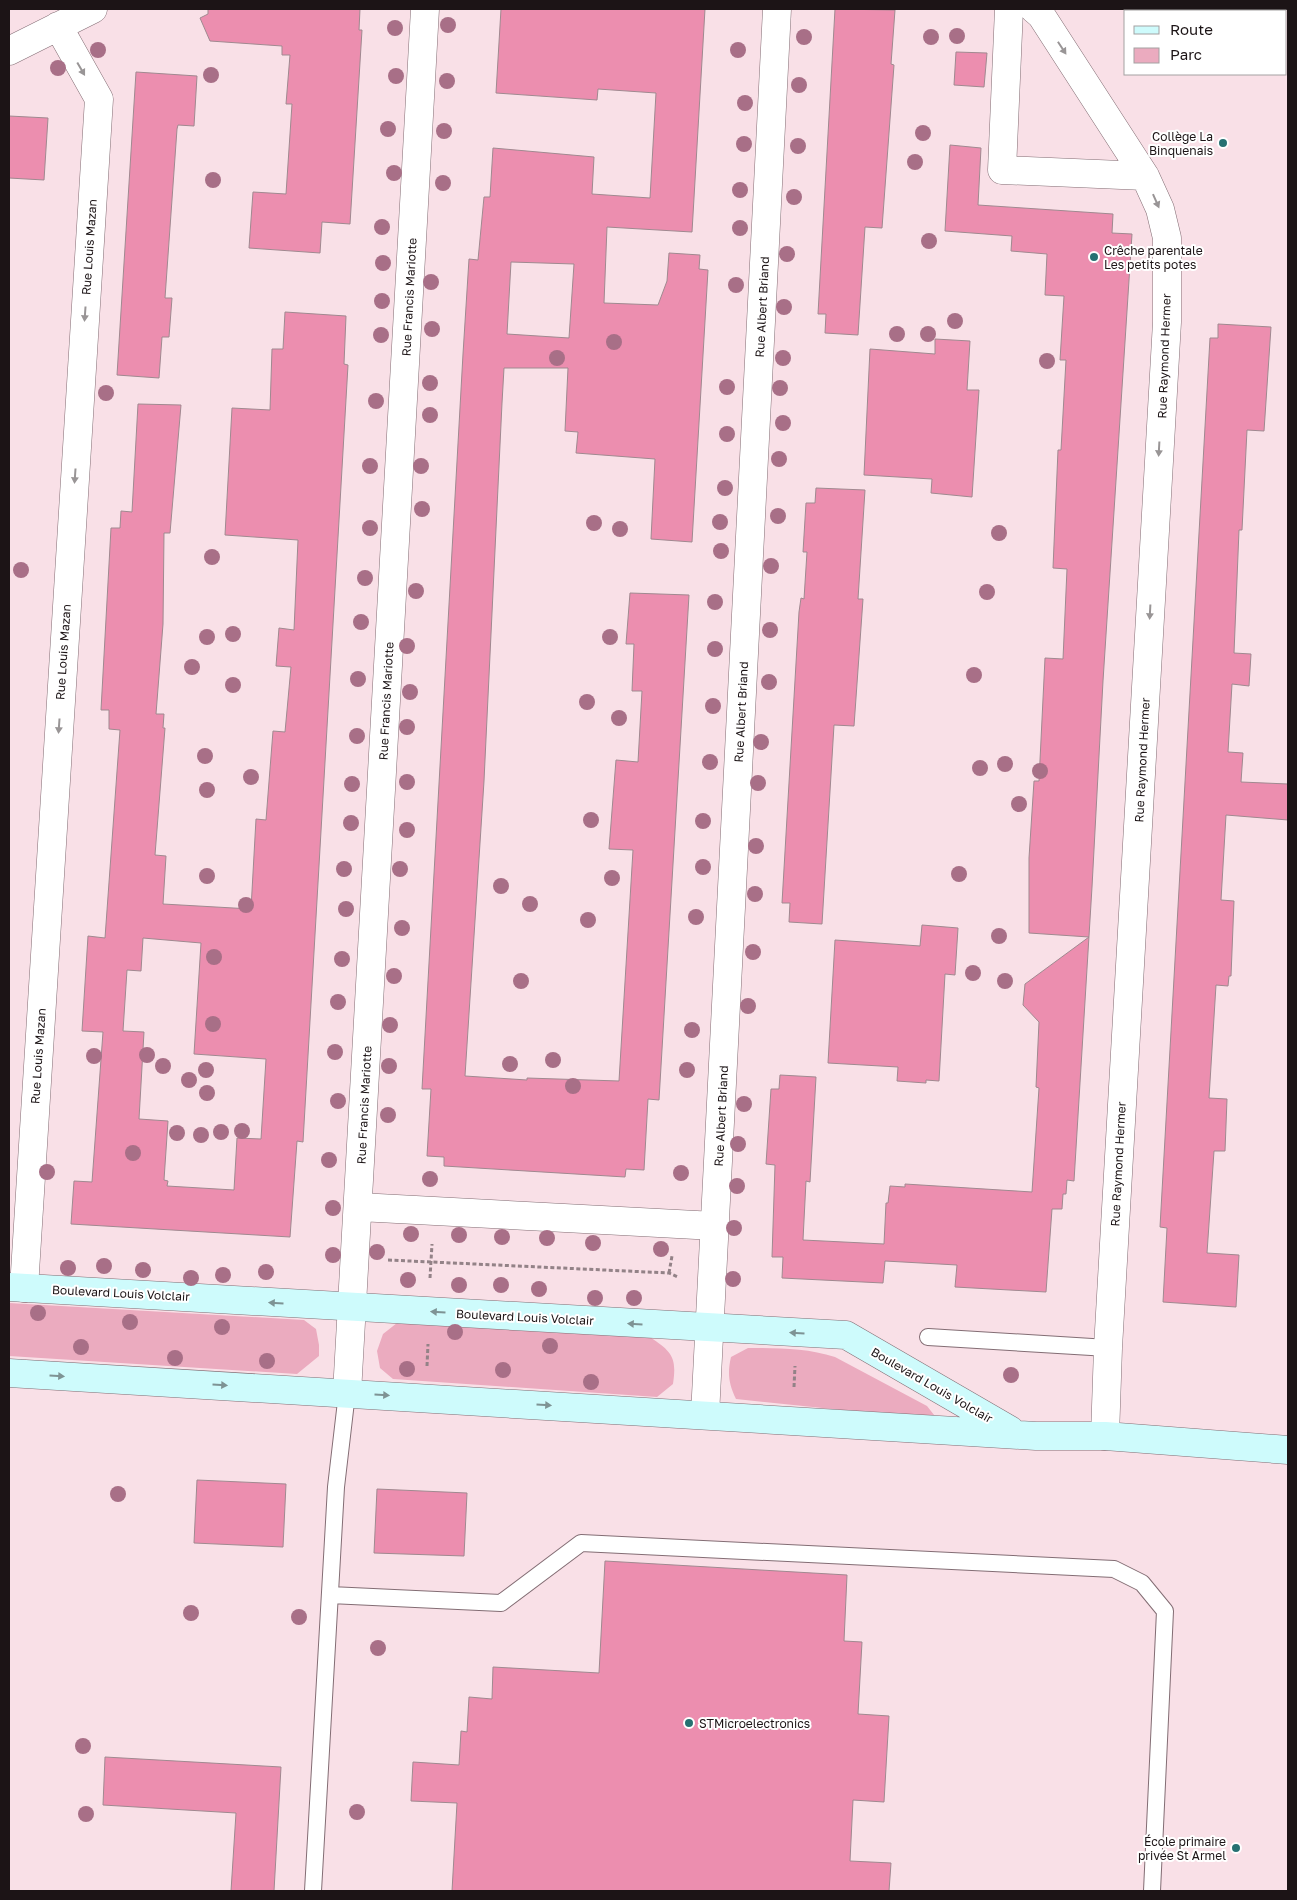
<svg xmlns="http://www.w3.org/2000/svg" width="1297" height="1900" viewBox="0 0 1297 1900" font-family="'Golos Text',sans-serif">
<rect width="100%" height="100%" fill="#f9e0e7"/>
<path fill="#ebabbf" d="M9 1303 304 1320 316 1329 319 1345V1356L297 1374 9 1356Z
M397 1323 650 1337C672 1352 677 1357 673 1384L657 1397 393 1379 380 1368 377 1351 383 1334Z
M748 1348C778 1348 807 1348 835 1357L927 1406 938 1420 736 1399C729 1384 727 1374 731 1357Z"/>
<path fill="#ec8eaf" stroke="#a08990" fill-rule="evenodd" d="M208 9H360L359 30H362L350 224 322 222 320 253 249 248 253 192 286 194 292 104H286L290 55H282V46L210 41 200 18 208 14Z
M501 9H705L692 232 607 227 604 303 658 305 667 281 669 253 700 255 699 269 708 270 692 542 651 539 655 459 576 453 578 432 565 431 568 368H504L502 403 484 781 465 1076 527 1080V1078L619 1081 633 850 609 849 616 760 638 762 642 691H632L634 644H626L630 593 689 595 659 1100 648 1099 644 1170 626 1169 625 1177 444 1166V1157L427 1156 431 1089H422L463 354 469 259 478 260 484 197H490L493 148 594 157 592 194 650 198 656 93 598 89 597 100 496 93ZM511 262 574 264 569 338 507 334Z
M835 9 895 10 891 64 894 65 882 228 865 227 858 335 825 333 826 314H818Z
M956 52 987 53 984 87 954 85Z
M136 72 197 76 194 126 178 125 177 129 165 298H172L169 337H162L159 378 117 375Z
M9 116 48 118 44 180 9 178Z
M950 145 981 148 978 205 1113 214 1112 233 1132 234 1103 681 1092 887 1074 1181 1067 1180 1066 1194H1063L1062 1209H1052L1046 1292 955 1287 957 1265 885 1261 883 1283 782 1278 783 1257H772L775 1165 766 1164 771 1089H779L780 1075 816 1077 810 1182 806 1181 803 1240 884 1244 886 1203H888L890 1186 905 1187V1184L1032 1192 1039 1088 1036 1087 1039 1022 1023 1005 1025 984 1089 937 1029 933V858L1034 781H1039L1045 658 1063 659 1067 569 1053 568 1058 450H1061L1066 360H1060L1064 296 1045 295 1047 254 1011 251 1012 236 945 231Z
M285 312 346 316 344 364 348 365 303 1142 297 1141 290 1237 71 1224 74 1181 92 1182 103 1032 82 1031 88 936 105 938 120 730 109 729V710H101L111 528H120L121 511 132 512 138 404 181 405 170 533H164L163 624 156 714H164L163 728H165L155 855 166 856 163 904 251 909 256 819 266 820 273 731 285 732 291 667 276 666 279 628 294 630 298 540 225 535 232 408 270 410 272 349H283ZM143 938 201 943 194 1054 266 1059 261 1139 237 1138 234 1190 167 1186 168 1181 164 1180 168 1121 139 1119 144 1032 123 1031 127 970 141 971Z
M1218 324 1271 327 1264 431 1247 430 1242 530H1239L1234 653 1251 654 1249 686 1232 684 1228 752 1243 753 1241 782 1288 784V820L1226 815 1221 900 1234 901 1231 976H1229L1228 986 1216 985 1209 1098 1227 1099 1225 1151H1214L1207 1253 1239 1255 1236 1307 1163 1302 1167 1228 1160 1227 1210 338H1218Z
M935 339 970 341 967 390H979L972 497 931 493 932 479 864 475 870 349 935 354Z
M816 488 865 490 858 599H863L854 726 834 725 822 924 789 922 790 903H782L799 612 801 598 804 599 807 552H803L806 503H815Z
M922 925 958 928 955 975 945 974 939 1081 926 1080V1083L897 1081 898 1067 828 1063 835 940 920 946Z
M197 1480 286 1484 283 1547 194 1543Z
M377 1489 467 1493 464 1556 374 1553Z
M605 1561 847 1575 844 1641 862 1642 858 1714 889 1716 884 1802 853 1800 850 1861 891 1863 889 1891H452L457 1803 411 1801 413 1762 459 1765 461 1731 467 1732 469 1697 492 1699 493 1667 599 1673Z
M105 1757 281 1767 274 1891H231L236 1813 103 1805Z"/>
<g fill="none" stroke-linecap="round" stroke-linejoin="round">
<g stroke="#836d74" stroke-width="18">
<path id="lane" d="M928 1337 1108 1348
M330 1595 501 1603 581 1543 1114 1569 1142 1583 1165 1611 1152 1891
M313 1891 336 1487 347 1393"/>
</g>
<g stroke="#836d74" stroke-width="29">
<path id="street" d="M1009 9 1002 170 1145 176
M1034 9 1041 15 1145 176 1160 209 1167 238V322L1108 1348 1105 1436
M9 51 93 9
M359 1207 715 1226
M24 1288 99 99 58 26
M347 1393 425 9
M705 1415 777 9"/>
</g>
<g stroke="#836d74" stroke-width="29">
<path id="secondary" d="M9 1287 846 1335 1010 1430
M9 1373 1036 1436H1105L1288 1450"/>
</g>
<path stroke="#938287" stroke-width="3" stroke-dasharray="4 2.5" stroke-linecap="butt" d="M388 1260 669 1273 678 1277
M669 1273 672 1256
M430 1278 432 1244
M427 1366 428 1344
M794 1387 795 1366"/>
<use href="#lane" stroke="#fff" stroke-width="16"/>
<use href="#street" stroke="#fff" stroke-width="28"/>
<use href="#secondary" stroke="#cefbfc" stroke-width="28"/>
</g>
<g fill="#a86f87">
<circle cx="448" cy="25" r="8"/>
<circle cx="395" cy="28" r="8"/>
<circle cx="957" cy="36" r="8"/>
<circle cx="804" cy="37" r="8"/>
<circle cx="931" cy="37" r="8"/>
<circle cx="98" cy="50" r="8"/>
<circle cx="738" cy="50" r="8"/>
<circle cx="58" cy="68" r="8"/>
<circle cx="211" cy="75" r="8"/>
<circle cx="396" cy="76" r="8"/>
<circle cx="447" cy="81" r="8"/>
<circle cx="799" cy="85" r="8"/>
<circle cx="745" cy="103" r="8"/>
<circle cx="388" cy="129" r="8"/>
<circle cx="444" cy="131" r="8"/>
<circle cx="923" cy="133" r="8"/>
<circle cx="744" cy="144" r="8"/>
<circle cx="798" cy="146" r="8"/>
<circle cx="915" cy="162" r="8"/>
<circle cx="394" cy="173" r="8"/>
<circle cx="213" cy="180" r="8"/>
<circle cx="443" cy="183" r="8"/>
<circle cx="740" cy="190" r="8"/>
<circle cx="794" cy="197" r="8"/>
<circle cx="382" cy="227" r="8"/>
<circle cx="740" cy="228" r="8"/>
<circle cx="929" cy="241" r="8"/>
<circle cx="787" cy="254" r="8"/>
<circle cx="383" cy="263" r="8"/>
<circle cx="431" cy="282" r="8"/>
<circle cx="736" cy="285" r="8"/>
<circle cx="382" cy="301" r="8"/>
<circle cx="784" cy="307" r="8"/>
<circle cx="955" cy="321" r="8"/>
<circle cx="432" cy="329" r="8"/>
<circle cx="897" cy="334" r="8"/>
<circle cx="928" cy="334" r="8"/>
<circle cx="381" cy="335" r="8"/>
<circle cx="614" cy="342" r="8"/>
<circle cx="557" cy="358" r="8"/>
<circle cx="783" cy="358" r="8"/>
<circle cx="1047" cy="361" r="8"/>
<circle cx="430" cy="383" r="8"/>
<circle cx="727" cy="387" r="8"/>
<circle cx="780" cy="388" r="8"/>
<circle cx="106" cy="393" r="8"/>
<circle cx="376" cy="401" r="8"/>
<circle cx="430" cy="415" r="8"/>
<circle cx="783" cy="423" r="8"/>
<circle cx="727" cy="434" r="8"/>
<circle cx="779" cy="459" r="8"/>
<circle cx="370" cy="466" r="8"/>
<circle cx="421" cy="466" r="8"/>
<circle cx="725" cy="488" r="8"/>
<circle cx="422" cy="509" r="8"/>
<circle cx="778" cy="516" r="8"/>
<circle cx="720" cy="522" r="8"/>
<circle cx="594" cy="523" r="8"/>
<circle cx="370" cy="528" r="8"/>
<circle cx="620" cy="529" r="8"/>
<circle cx="999" cy="533" r="8"/>
<circle cx="721" cy="551" r="8"/>
<circle cx="212" cy="557" r="8"/>
<circle cx="771" cy="566" r="8"/>
<circle cx="21" cy="570" r="8"/>
<circle cx="365" cy="578" r="8"/>
<circle cx="416" cy="591" r="8"/>
<circle cx="987" cy="592" r="8"/>
<circle cx="715" cy="602" r="8"/>
<circle cx="361" cy="622" r="8"/>
<circle cx="770" cy="630" r="8"/>
<circle cx="233" cy="634" r="8"/>
<circle cx="207" cy="637" r="8"/>
<circle cx="610" cy="637" r="8"/>
<circle cx="407" cy="646" r="8"/>
<circle cx="715" cy="649" r="8"/>
<circle cx="192" cy="667" r="8"/>
<circle cx="974" cy="675" r="8"/>
<circle cx="358" cy="679" r="8"/>
<circle cx="769" cy="682" r="8"/>
<circle cx="233" cy="685" r="8"/>
<circle cx="410" cy="692" r="8"/>
<circle cx="587" cy="702" r="8"/>
<circle cx="713" cy="706" r="8"/>
<circle cx="619" cy="718" r="8"/>
<circle cx="407" cy="727" r="8"/>
<circle cx="357" cy="736" r="8"/>
<circle cx="761" cy="742" r="8"/>
<circle cx="205" cy="756" r="8"/>
<circle cx="710" cy="762" r="8"/>
<circle cx="1005" cy="764" r="8"/>
<circle cx="980" cy="768" r="8"/>
<circle cx="1040" cy="771" r="8"/>
<circle cx="251" cy="777" r="8"/>
<circle cx="407" cy="782" r="8"/>
<circle cx="758" cy="783" r="8"/>
<circle cx="352" cy="784" r="8"/>
<circle cx="207" cy="790" r="8"/>
<circle cx="1019" cy="804" r="8"/>
<circle cx="591" cy="820" r="8"/>
<circle cx="703" cy="821" r="8"/>
<circle cx="351" cy="823" r="8"/>
<circle cx="407" cy="830" r="8"/>
<circle cx="756" cy="846" r="8"/>
<circle cx="703" cy="867" r="8"/>
<circle cx="344" cy="869" r="8"/>
<circle cx="400" cy="869" r="8"/>
<circle cx="959" cy="874" r="8"/>
<circle cx="207" cy="876" r="8"/>
<circle cx="612" cy="878" r="8"/>
<circle cx="501" cy="886" r="8"/>
<circle cx="755" cy="894" r="8"/>
<circle cx="530" cy="904" r="8"/>
<circle cx="246" cy="905" r="8"/>
<circle cx="346" cy="909" r="8"/>
<circle cx="696" cy="917" r="8"/>
<circle cx="588" cy="920" r="8"/>
<circle cx="402" cy="928" r="8"/>
<circle cx="999" cy="936" r="8"/>
<circle cx="753" cy="952" r="8"/>
<circle cx="214" cy="957" r="8"/>
<circle cx="342" cy="959" r="8"/>
<circle cx="973" cy="973" r="8"/>
<circle cx="394" cy="976" r="8"/>
<circle cx="521" cy="981" r="8"/>
<circle cx="1005" cy="981" r="8"/>
<circle cx="338" cy="1002" r="8"/>
<circle cx="748" cy="1006" r="8"/>
<circle cx="213" cy="1024" r="8"/>
<circle cx="390" cy="1025" r="8"/>
<circle cx="692" cy="1030" r="8"/>
<circle cx="335" cy="1052" r="8"/>
<circle cx="147" cy="1055" r="8"/>
<circle cx="94" cy="1056" r="8"/>
<circle cx="553" cy="1060" r="8"/>
<circle cx="510" cy="1064" r="8"/>
<circle cx="163" cy="1066" r="8"/>
<circle cx="389" cy="1066" r="8"/>
<circle cx="206" cy="1070" r="8"/>
<circle cx="687" cy="1070" r="8"/>
<circle cx="189" cy="1080" r="8"/>
<circle cx="573" cy="1086" r="8"/>
<circle cx="207" cy="1093" r="8"/>
<circle cx="338" cy="1101" r="8"/>
<circle cx="744" cy="1104" r="8"/>
<circle cx="388" cy="1115" r="8"/>
<circle cx="242" cy="1131" r="8"/>
<circle cx="221" cy="1132" r="8"/>
<circle cx="177" cy="1133" r="8"/>
<circle cx="201" cy="1135" r="8"/>
<circle cx="738" cy="1144" r="8"/>
<circle cx="133" cy="1153" r="8"/>
<circle cx="329" cy="1160" r="8"/>
<circle cx="47" cy="1172" r="8"/>
<circle cx="681" cy="1173" r="8"/>
<circle cx="430" cy="1179" r="8"/>
<circle cx="737" cy="1186" r="8"/>
<circle cx="333" cy="1208" r="8"/>
<circle cx="734" cy="1228" r="8"/>
<circle cx="411" cy="1234" r="8"/>
<circle cx="459" cy="1235" r="8"/>
<circle cx="502" cy="1237" r="8"/>
<circle cx="547" cy="1238" r="8"/>
<circle cx="593" cy="1243" r="8"/>
<circle cx="661" cy="1249" r="8"/>
<circle cx="377" cy="1252" r="8"/>
<circle cx="333" cy="1255" r="8"/>
<circle cx="104" cy="1266" r="8"/>
<circle cx="68" cy="1268" r="8"/>
<circle cx="143" cy="1270" r="8"/>
<circle cx="266" cy="1272" r="8"/>
<circle cx="223" cy="1275" r="8"/>
<circle cx="191" cy="1278" r="8"/>
<circle cx="733" cy="1279" r="8"/>
<circle cx="408" cy="1280" r="8"/>
<circle cx="459" cy="1285" r="8"/>
<circle cx="501" cy="1285" r="8"/>
<circle cx="539" cy="1289" r="8"/>
<circle cx="595" cy="1298" r="8"/>
<circle cx="634" cy="1298" r="8"/>
<circle cx="38" cy="1313" r="8"/>
<circle cx="130" cy="1322" r="8"/>
<circle cx="222" cy="1327" r="8"/>
<circle cx="455" cy="1332" r="8"/>
<circle cx="550" cy="1346" r="8"/>
<circle cx="81" cy="1347" r="8"/>
<circle cx="175" cy="1358" r="8"/>
<circle cx="267" cy="1361" r="8"/>
<circle cx="407" cy="1369" r="8"/>
<circle cx="503" cy="1370" r="8"/>
<circle cx="1011" cy="1375" r="8"/>
<circle cx="591" cy="1382" r="8"/>
<circle cx="118" cy="1494" r="8"/>
<circle cx="191" cy="1613" r="8"/>
<circle cx="299" cy="1617" r="8"/>
<circle cx="378" cy="1648" r="8"/>
<circle cx="83" cy="1746" r="8"/>
<circle cx="357" cy="1812" r="8"/>
<circle cx="86" cy="1814" r="8"/>
</g>
<defs><path id="oneway-solid" d="M-6-.8H1V-3.2L6.5 0L1 3.2V.8H-6Z" transform="scale(1.25)"/></defs>
<g fill="#999596">
<use href="#oneway-solid" transform="translate(1062 48) rotate(57)"/>
<use href="#oneway-solid" transform="translate(81 69) rotate(60)"/>
<use href="#oneway-solid" transform="translate(1156 201) rotate(66)"/>
<use href="#oneway-solid" transform="translate(85 314) rotate(94)"/>
<use href="#oneway-solid" transform="translate(1159 449) rotate(93)"/>
<use href="#oneway-solid" transform="translate(75 476) rotate(94)"/>
<use href="#oneway-solid" transform="translate(1150 612) rotate(93)"/>
<use href="#oneway-solid" transform="translate(59 726) rotate(94)"/>
</g>
<g fill="#7e9394">
<use href="#oneway-solid" transform="translate(276 1303) rotate(-177)"/>
<use href="#oneway-solid" transform="translate(438 1312) rotate(-177)"/>
<use href="#oneway-solid" transform="translate(635 1324) rotate(-177)"/>
<use href="#oneway-solid" transform="translate(797 1333) rotate(-177)"/>
<use href="#oneway-solid" transform="translate(57 1376) rotate(3)"/>
<use href="#oneway-solid" transform="translate(220 1385) rotate(3)"/>
<use href="#oneway-solid" transform="translate(382 1395) rotate(3)"/>
<use href="#oneway-solid" transform="translate(544 1405) rotate(3)"/>
</g>
<g fill="#267172" stroke="#fff" stroke-width="2">
<circle cx="1223" cy="143" r="5"/>
<circle cx="1094" cy="257" r="5"/>
<circle cx="689" cy="1723" r="5"/>
<circle cx="1236" cy="1848" r="5"/>
</g>
<g text-anchor="middle" dominant-baseline="central" stroke-width="4" stroke-linejoin="round" paint-order="stroke">
<g font-size="12" fill="#1c1416" stroke="#fff" text-anchor="end">
<text x="1213" y="136">Collège La<tspan x="1213" dy="14">Binquenais</tspan></text>
<text x="1104" y="250" text-anchor="start">Crêche parentale<tspan x="1104" dy="14">Les petits potes</tspan></text>
<text x="699" y="1723" text-anchor="start">STMicroelectronics</text>
<text x="1226" y="1841">École primaire<tspan x="1226" dy="14">privée St Armel</tspan></text>
</g>
<g font-size="12" fill="#1c1416" stroke="#fff">
<text transform="translate(89 247) rotate(-86)">Rue Louis Mazan</text>
<text transform="translate(409 297) rotate(-87)">Rue Francis Mariotte</text>
<text transform="translate(762 307) rotate(-87)">Rue Albert Briand</text>
<text transform="translate(1164 356) rotate(-88)">Rue Raymond Hermer</text>
<text transform="translate(63 652) rotate(-86)">Rue Louis Mazan</text>
<text transform="translate(386 701) rotate(-87)">Rue Francis Mariotte</text>
<text transform="translate(741 712) rotate(-87)">Rue Albert Briand</text>
<text transform="translate(1142 760) rotate(-87)">Rue Raymond Hermer</text>
<text transform="translate(38 1056) rotate(-86)">Rue Louis Mazan</text>
<text transform="translate(364 1105) rotate(-87)">Rue Francis Mariotte</text>
<text transform="translate(721 1116) rotate(-87)">Rue Albert Briand</text>
<text transform="translate(1118 1164) rotate(-87)">Rue Raymond Hermer</text>
<text transform="translate(121 1293) rotate(3)">Boulevard Louis Volclair</text>
<text transform="translate(525 1317) rotate(3)">Boulevard Louis Volclair</text>
<text transform="translate(932 1385) rotate(30)">Boulevard Louis Volclair</text>
</g>
</g>
<rect width="1297" height="1900" fill="none" stroke="#1c1416" stroke-width="20"/>
<rect x="1124" y="10" width="162" height="65" fill="#ffffff" stroke="#a4a1a2"/>
<rect x="1134" y="26" width="25" height="8" fill="#cefbfc" stroke="#a4a1a2"/>
<text x="1170" y="35" font-size="15" fill="#1c1416">Route</text>
<rect x="1134" y="48" width="25" height="15" fill="#ebabbf" stroke="#a4a1a2"/>
<text x="1170" y="60" font-size="15" fill="#1c1416">Parc</text>
</svg>
